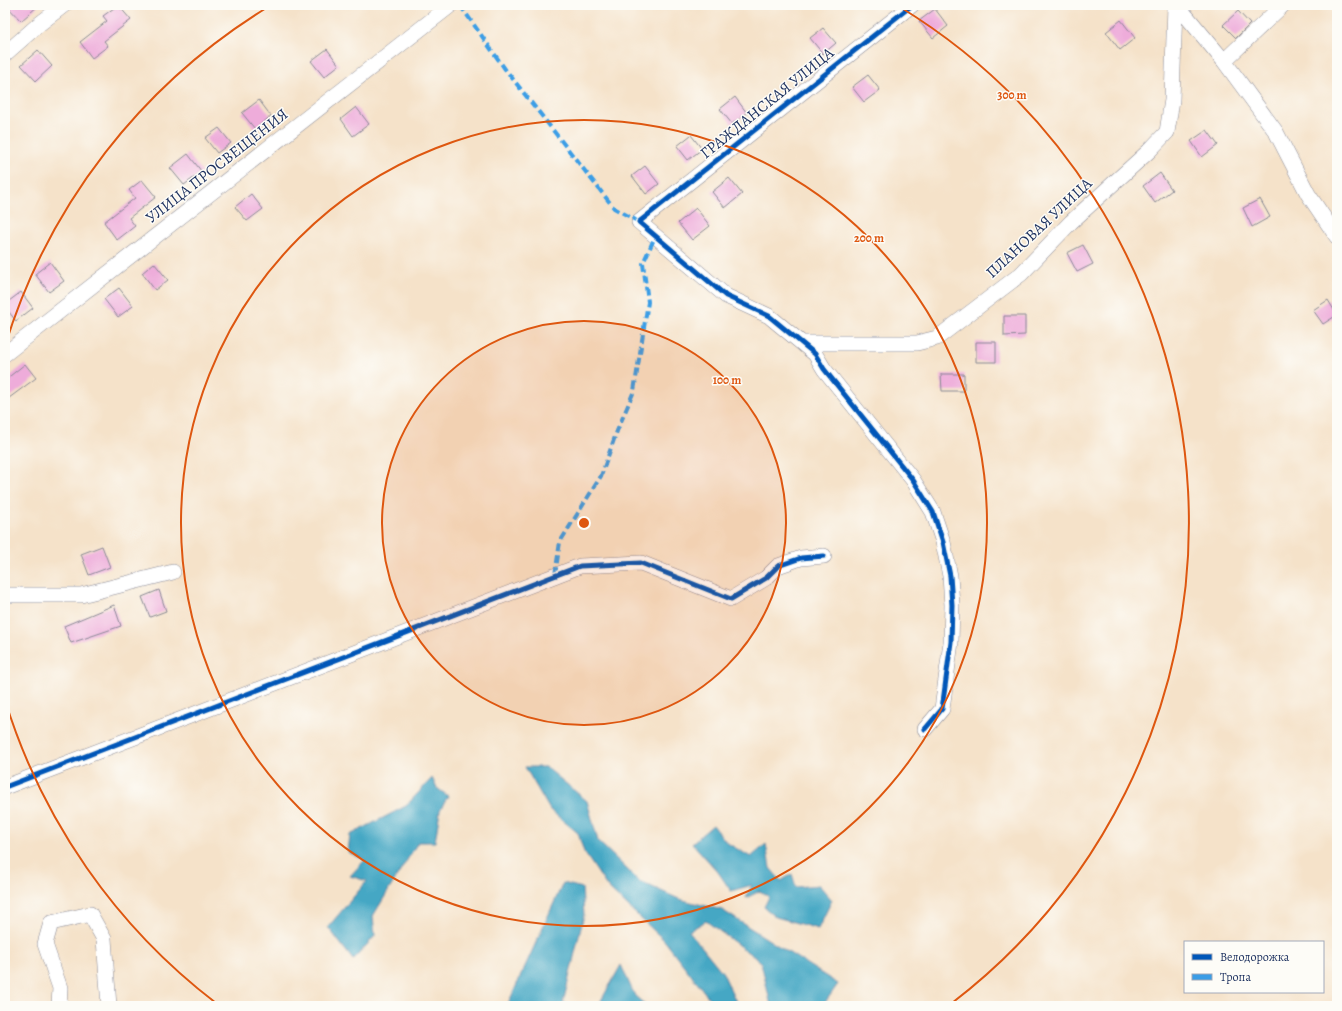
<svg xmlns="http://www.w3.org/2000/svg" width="1342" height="1011" viewBox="0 0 1342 1011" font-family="Alegreya,serif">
<rect width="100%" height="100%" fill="#fdfcf7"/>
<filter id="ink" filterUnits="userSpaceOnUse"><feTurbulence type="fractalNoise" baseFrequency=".025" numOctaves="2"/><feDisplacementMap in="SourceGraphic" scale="8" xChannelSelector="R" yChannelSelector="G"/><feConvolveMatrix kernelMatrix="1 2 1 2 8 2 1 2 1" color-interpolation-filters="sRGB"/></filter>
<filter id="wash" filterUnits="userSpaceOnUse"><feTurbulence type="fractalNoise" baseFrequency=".012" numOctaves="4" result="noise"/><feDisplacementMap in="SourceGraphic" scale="16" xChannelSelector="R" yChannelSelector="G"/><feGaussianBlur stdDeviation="0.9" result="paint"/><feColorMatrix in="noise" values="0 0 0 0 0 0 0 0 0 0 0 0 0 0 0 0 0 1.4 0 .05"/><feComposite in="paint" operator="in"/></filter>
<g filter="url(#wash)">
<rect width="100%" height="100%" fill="#f5e2c9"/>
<path fill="#44a7c4" stroke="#306b91" d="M525 767H546L587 801 598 841 639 881 679 899 722 910 838 984 824 1004 817 1006H771L761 962 706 921 689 931 723 973 738 1006H715L664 940 608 888 584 852 578 833 550 810Z
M432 778 437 788 448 796 440 810 435 842H418L373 916 375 936 353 960 328 927 367 881 350 876 365 860 348 852 350 835 406 806Z
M713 825 727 843 751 857 766 844 770 868 781 881 792 874 796 887 819 885 832 900 818 929 776 917 764 907 769 897 760 891 746 898 752 885 731 891 718 872 692 843Z
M563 883 582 888 584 915 563 1003 578 1006H507Z
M621 965 635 996 647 1006H598Z"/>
<g id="blocks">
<path fill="#eeacda" d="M6 5H39L21 21Z
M118 5 131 20 104 41 108 46 92 58 80 42 107 21 103 16Z
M935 9 948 26 933 38 919 21Z
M1238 11 1250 24 1236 38 1223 25Z
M1121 20 1135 38 1120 50 1106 32Z
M823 28 836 43 823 54 810 38Z
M327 49 339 65 324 77 311 61Z
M38 50 52 66 36 81 21 65Z
M868 75 880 90 864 102 852 87Z
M735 97 747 113 732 124 720 109Z
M259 100 271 116 255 129 242 113Z
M356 107 369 124 353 136 341 119Z
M219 128 231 143 217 153 205 138Z
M1207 130 1218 145 1202 157 1191 141Z
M691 135 702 149 688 160 677 146Z
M188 154 202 172 184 185 170 168Z
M645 166 659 184 646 194 632 176Z
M1160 173 1172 190 1155 203 1143 186Z
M729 178 742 194 725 208 712 192Z
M142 180 156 197 129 218 135 226 117 240 104 222 135 198 129 190Z
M251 194 263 209 247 221 235 207Z
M1260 199 1270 217 1252 227 1243 208Z
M696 208 710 226 692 240 678 223Z
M1083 245 1093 264 1077 272 1067 253Z
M50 262 64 281 49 292 35 274Z
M154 263 168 280 155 290 142 273Z
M119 288 133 306 118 317 104 299Z
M21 292 33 308 16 321 5 307V304Z
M1328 300 1337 315 1323 324 1313 310Z
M1004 316H1025V335L1004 336Z
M976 342H996V362H976Z
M25 364 36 378 5 401V380Z
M941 374H964V391H942Z
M102 546 110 567 89 575 81 554Z
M159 590 166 611 150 617 142 597Z
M114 605 121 626 71 643 64 626Z"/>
</g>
</g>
<g filter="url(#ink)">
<use href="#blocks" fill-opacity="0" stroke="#888894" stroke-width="1"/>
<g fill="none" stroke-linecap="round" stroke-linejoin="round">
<g stroke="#888894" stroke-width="16">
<path id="minor" d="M912 5 639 222 726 296 769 316 815 354 824 369 913 480 933 512 943 542 950 576 952 605 951 642 942 709 925 729
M1177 5 1224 61 1276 132 1308 194 1337 237
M5 54 38 25 64 5
M1224 61 1283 5
M802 343H917L937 338 1021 274 1071 222 1149 151 1167 132 1172 100 1175 5
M5 354 451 5
M5 595H81L173 572
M5 787 580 566 641 563 731 599 766 578 778 566 801 558 824 556
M59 1006 60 988 45 944 51 923 90 914 104 939 109 1006"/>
</g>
<use href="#minor" stroke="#fff" stroke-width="15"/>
<path stroke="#3b9de6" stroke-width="4" stroke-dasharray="8 4" stroke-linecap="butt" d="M460 5 505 69 614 208 639 222
M555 575 560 542 601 476 617 431 634 391 648 302 643 263 655 237"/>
<g stroke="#fdfcf7" stroke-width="8">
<path id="cycleway" d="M912 5 639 222 726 296 769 316 815 354 824 369 913 480 933 512 943 542 950 576 952 605 951 642 942 709 925 729
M5 787 580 566 641 563 731 599 766 578 778 566 801 558 824 556"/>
</g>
<use href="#cycleway" stroke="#0057b8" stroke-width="5"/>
</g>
</g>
<circle cx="584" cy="523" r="202" fill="#de5710" fill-opacity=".12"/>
<g fill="none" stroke="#de5710" stroke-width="2">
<circle cx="584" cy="523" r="202"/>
<circle cx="584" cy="523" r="403"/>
<path d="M216 1003A605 605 0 0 1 5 700M5 346A605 605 0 0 1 268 7M900 7A605 605 0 0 1 952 1003"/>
</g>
<g text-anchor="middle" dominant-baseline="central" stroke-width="3" stroke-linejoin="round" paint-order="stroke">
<g font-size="16" fill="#1b2f5e" stroke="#fdfcf7">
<text transform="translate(767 103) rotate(-39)">ГРАЖДАНСКАЯ УЛИЦА</text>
<text transform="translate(217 166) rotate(-38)">УЛИЦА ПРОСВЕЩЕНИЯ</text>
<text transform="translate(1039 228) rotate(-43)">ПЛАНОВАЯ УЛИЦА</text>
</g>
</g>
<circle cx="584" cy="523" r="6" fill="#de5710" stroke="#fdfcf7" stroke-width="2"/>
<g font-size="12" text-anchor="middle" font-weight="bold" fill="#de5710" stroke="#fdfcf7" stroke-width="3" stroke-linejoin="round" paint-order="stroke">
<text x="1012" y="99">300 m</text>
<text x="869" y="242">200 m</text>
<text x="727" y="384">100 m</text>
</g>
<rect width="1342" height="1011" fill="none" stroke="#fdfcf7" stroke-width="20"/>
<rect x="1184" y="941" width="140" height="52" fill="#fdfcf7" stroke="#a3aaba"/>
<rect x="1192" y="954" width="20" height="6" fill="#0057b8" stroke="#a3aaba"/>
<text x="1220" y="961" font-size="12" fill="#1b2f5e">Велодорожка</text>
<rect x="1192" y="974" width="20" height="6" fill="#3b9de6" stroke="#a3aaba"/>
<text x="1220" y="981" font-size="12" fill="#1b2f5e">Тропа</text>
</svg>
